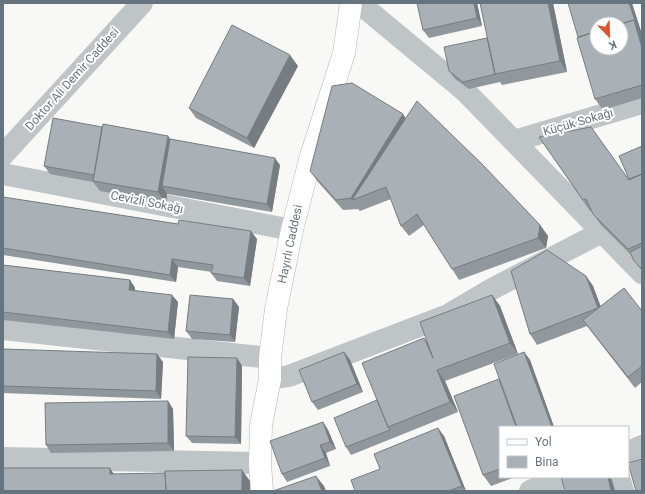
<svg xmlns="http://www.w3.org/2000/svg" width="645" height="494" viewBox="0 0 645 494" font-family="Roboto,sans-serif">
<rect width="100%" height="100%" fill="#f8f8f6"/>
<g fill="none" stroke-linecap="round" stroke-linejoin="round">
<g stroke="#b2b8bc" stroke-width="23">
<path id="secondary" d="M262 491 260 463 261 425 270 379V358L276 309 292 230 311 156 344 53 351 3"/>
</g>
<path stroke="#bfc4c7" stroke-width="22" d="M514 141 642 103
M3 174 292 230
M3 329 270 358
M270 379 289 376 448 315 492 289 602 232
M628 452 642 446
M3 458 260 463
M619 477 623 491
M530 491 565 477"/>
<path stroke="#bfc4c7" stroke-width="22" d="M359 3 465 91 642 273
M3 155 142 3"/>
<use href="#secondary" stroke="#fff" stroke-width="22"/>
</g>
<path fill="#91989d" d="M417 3H477L482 26 429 38 423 30Z
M553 3 567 72 502 85 500 82 469 89 455 79 449 71 487 38Z
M642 34V98L603 110 595 99Z
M298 66 254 148 196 118 189 108Z
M403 114 406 119 540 225 548 236 546 248 459 280 424 225 409 236 401 226 391 199 360 211 358 209 343 210 318 182 310 171Z
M102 127 168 136 170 139 280 165 272 212 167 194 166 203 100 191 93 182 50 174 44 166Z
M539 137 629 180 642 146V271L634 261 632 256 601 225 593 214 592 211H590Z
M3 197 178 224 257 239 250 286 217 281 211 273 212 272 178 267 176 282 3 255Z
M3 265 130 280 135 288V290L178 302 174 339 3 320Z
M586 276 593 286 601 307 642 311V382L635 388 587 326 537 345 530 334Z
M492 295 500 306 518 354 445 381 458 412 351 455 346 447 377 400 424 338 428 343Z
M233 299 239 307 235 342 192 339 186 331Z
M3 349 163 362 161 399 3 393Z
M344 352 350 360 363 392 318 410 312 402Z
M524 352 530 360 554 427H500V477H515L491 486 483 475 499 379 500 381Z
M237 358 242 366 241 444 192 443 186 436Z
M168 401 173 409 174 451 51 453 46 445Z
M323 422 328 430 336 449 326 453 330 466 287 482 282 474Z
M444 436 466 491H355L380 469Z"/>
<path fill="#767c7f" d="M474 3H477L482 26 477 18Z
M548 3H553L567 72 560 61Z
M629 3H632L642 34V48L634 20Z
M290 55 298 66 254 148 247 138Z
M403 114 410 125 352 200 351 198Z
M168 136 176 147 162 186 167 194 166 203 158 192Z
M275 158 280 165 272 212 267 204Z
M540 225 548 236 546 248 538 238Z
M251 231 257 239 250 286 244 278Z
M172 259 178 267 176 282 170 275Z
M586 276 593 286 605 319 598 308Z
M130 280 135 288 134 298 129 290Z
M172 295 178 302 174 339 168 332Z
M492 295 500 306 518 354 510 343Z
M233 299 239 307 235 342 230 335Z
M344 352 350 360 363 392 357 384Z
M524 352 530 360 554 427H552Z
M157 354 163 362 161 399 156 391Z
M237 358 242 366 241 444 235 437Z
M437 370 445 381 458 412 450 402Z
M168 401 173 409 174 451 168 443Z
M323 422 328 430 336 449 330 442Z
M438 428 444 436 466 491H465L462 486Z
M320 445 326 453 330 466 325 458Z
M110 468 115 476 110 474Z
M242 470 250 481V491H242Z
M316 476 324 486 326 491H322Z
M608 477H611L615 491H611Z"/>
<path fill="#a9b1b6" stroke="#767c7f" d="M417 3H474L477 18 423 30Z
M480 3H548L560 61 495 74Z
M568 3H629L636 23 634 20 621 24H597V31L578 37Z
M634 20 642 48V85L595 99 577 38 597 31V48H621V24Z
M232 25 290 55 247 138 189 108Z
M487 38 495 74H496L463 82 449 71 444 47Z
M352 83 403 114 351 198 336 200 310 171 332 86Z
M417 101 483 165 540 225 538 238 452 269 417 214 401 226 386 187 352 200Z
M53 118 102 127 94 175 44 166Z
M103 124 168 136 158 192 93 181Z
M591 127 629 180 642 174V243L628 249 593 214 586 199 583 200 539 137Z
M170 139 275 158 267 204 162 186Z
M642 146V174L629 179 619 156Z
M3 197 178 224 179 220 251 231 244 278 211 273 213 265 172 259 170 275 3 248Z
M642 246V269L634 261 630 252Z
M547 250 586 276 598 308 530 334 511 271Z
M3 265 130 280 129 290 172 295 168 332 3 312Z
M624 288 642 311V366L628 377 583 320Z
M190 295 233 299 230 335 186 331Z
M492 295 510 343 437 370 450 402 388 427 362 363 424 338 433 358 420 322Z
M3 349 157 354 156 391 3 386Z
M344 352 357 384 312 402 299 370Z
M524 352 552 427H517L494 364Z
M188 357 237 358 235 437 186 436Z
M499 379 516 427H500V469L483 475 454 396Z
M377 400 388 427 390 430 346 447 334 418Z
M168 401V443L46 445 45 403Z
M323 422 330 442 320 445 325 458 282 474 270 441Z
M438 428 462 486 448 491H355L351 480 380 469 374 454Z
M642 459V491H636L628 463Z
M3 468H110V474L165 473 166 491H3Z
M242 470V491H166L165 471Z
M316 476 322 491H273Z
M561 477H608L611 491H565Z"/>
<g text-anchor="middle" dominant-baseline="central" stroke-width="4" stroke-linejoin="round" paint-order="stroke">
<g font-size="12" fill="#65747f" stroke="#fff">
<text transform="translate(72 79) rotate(-48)">Doktor Ali Demir Caddesi</text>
<text transform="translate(578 122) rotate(-16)">Küçük Sokağı</text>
<text transform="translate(147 202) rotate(11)">Cevizli Sokağı</text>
<text transform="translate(290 244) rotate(-78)">Hayırlı Caddesi</text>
</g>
</g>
<rect width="645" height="494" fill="none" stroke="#65747f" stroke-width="8"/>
<rect x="499" y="426" width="130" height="52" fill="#ffffff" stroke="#c1c7cc"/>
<rect x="507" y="439" width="20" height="6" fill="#ffffff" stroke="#c1c7cc"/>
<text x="535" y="446" font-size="12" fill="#65747f">Yol</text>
<rect x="507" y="456" width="20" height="12" fill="#a9b1b6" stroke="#c1c7cc"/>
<text x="535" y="466" font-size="12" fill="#65747f">Bina</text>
<g transform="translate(609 36) rotate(157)"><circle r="19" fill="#ffffff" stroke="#c1c7cc"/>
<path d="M0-3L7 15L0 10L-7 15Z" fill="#db5733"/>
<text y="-6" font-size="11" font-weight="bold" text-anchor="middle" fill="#65747f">K</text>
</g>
</svg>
